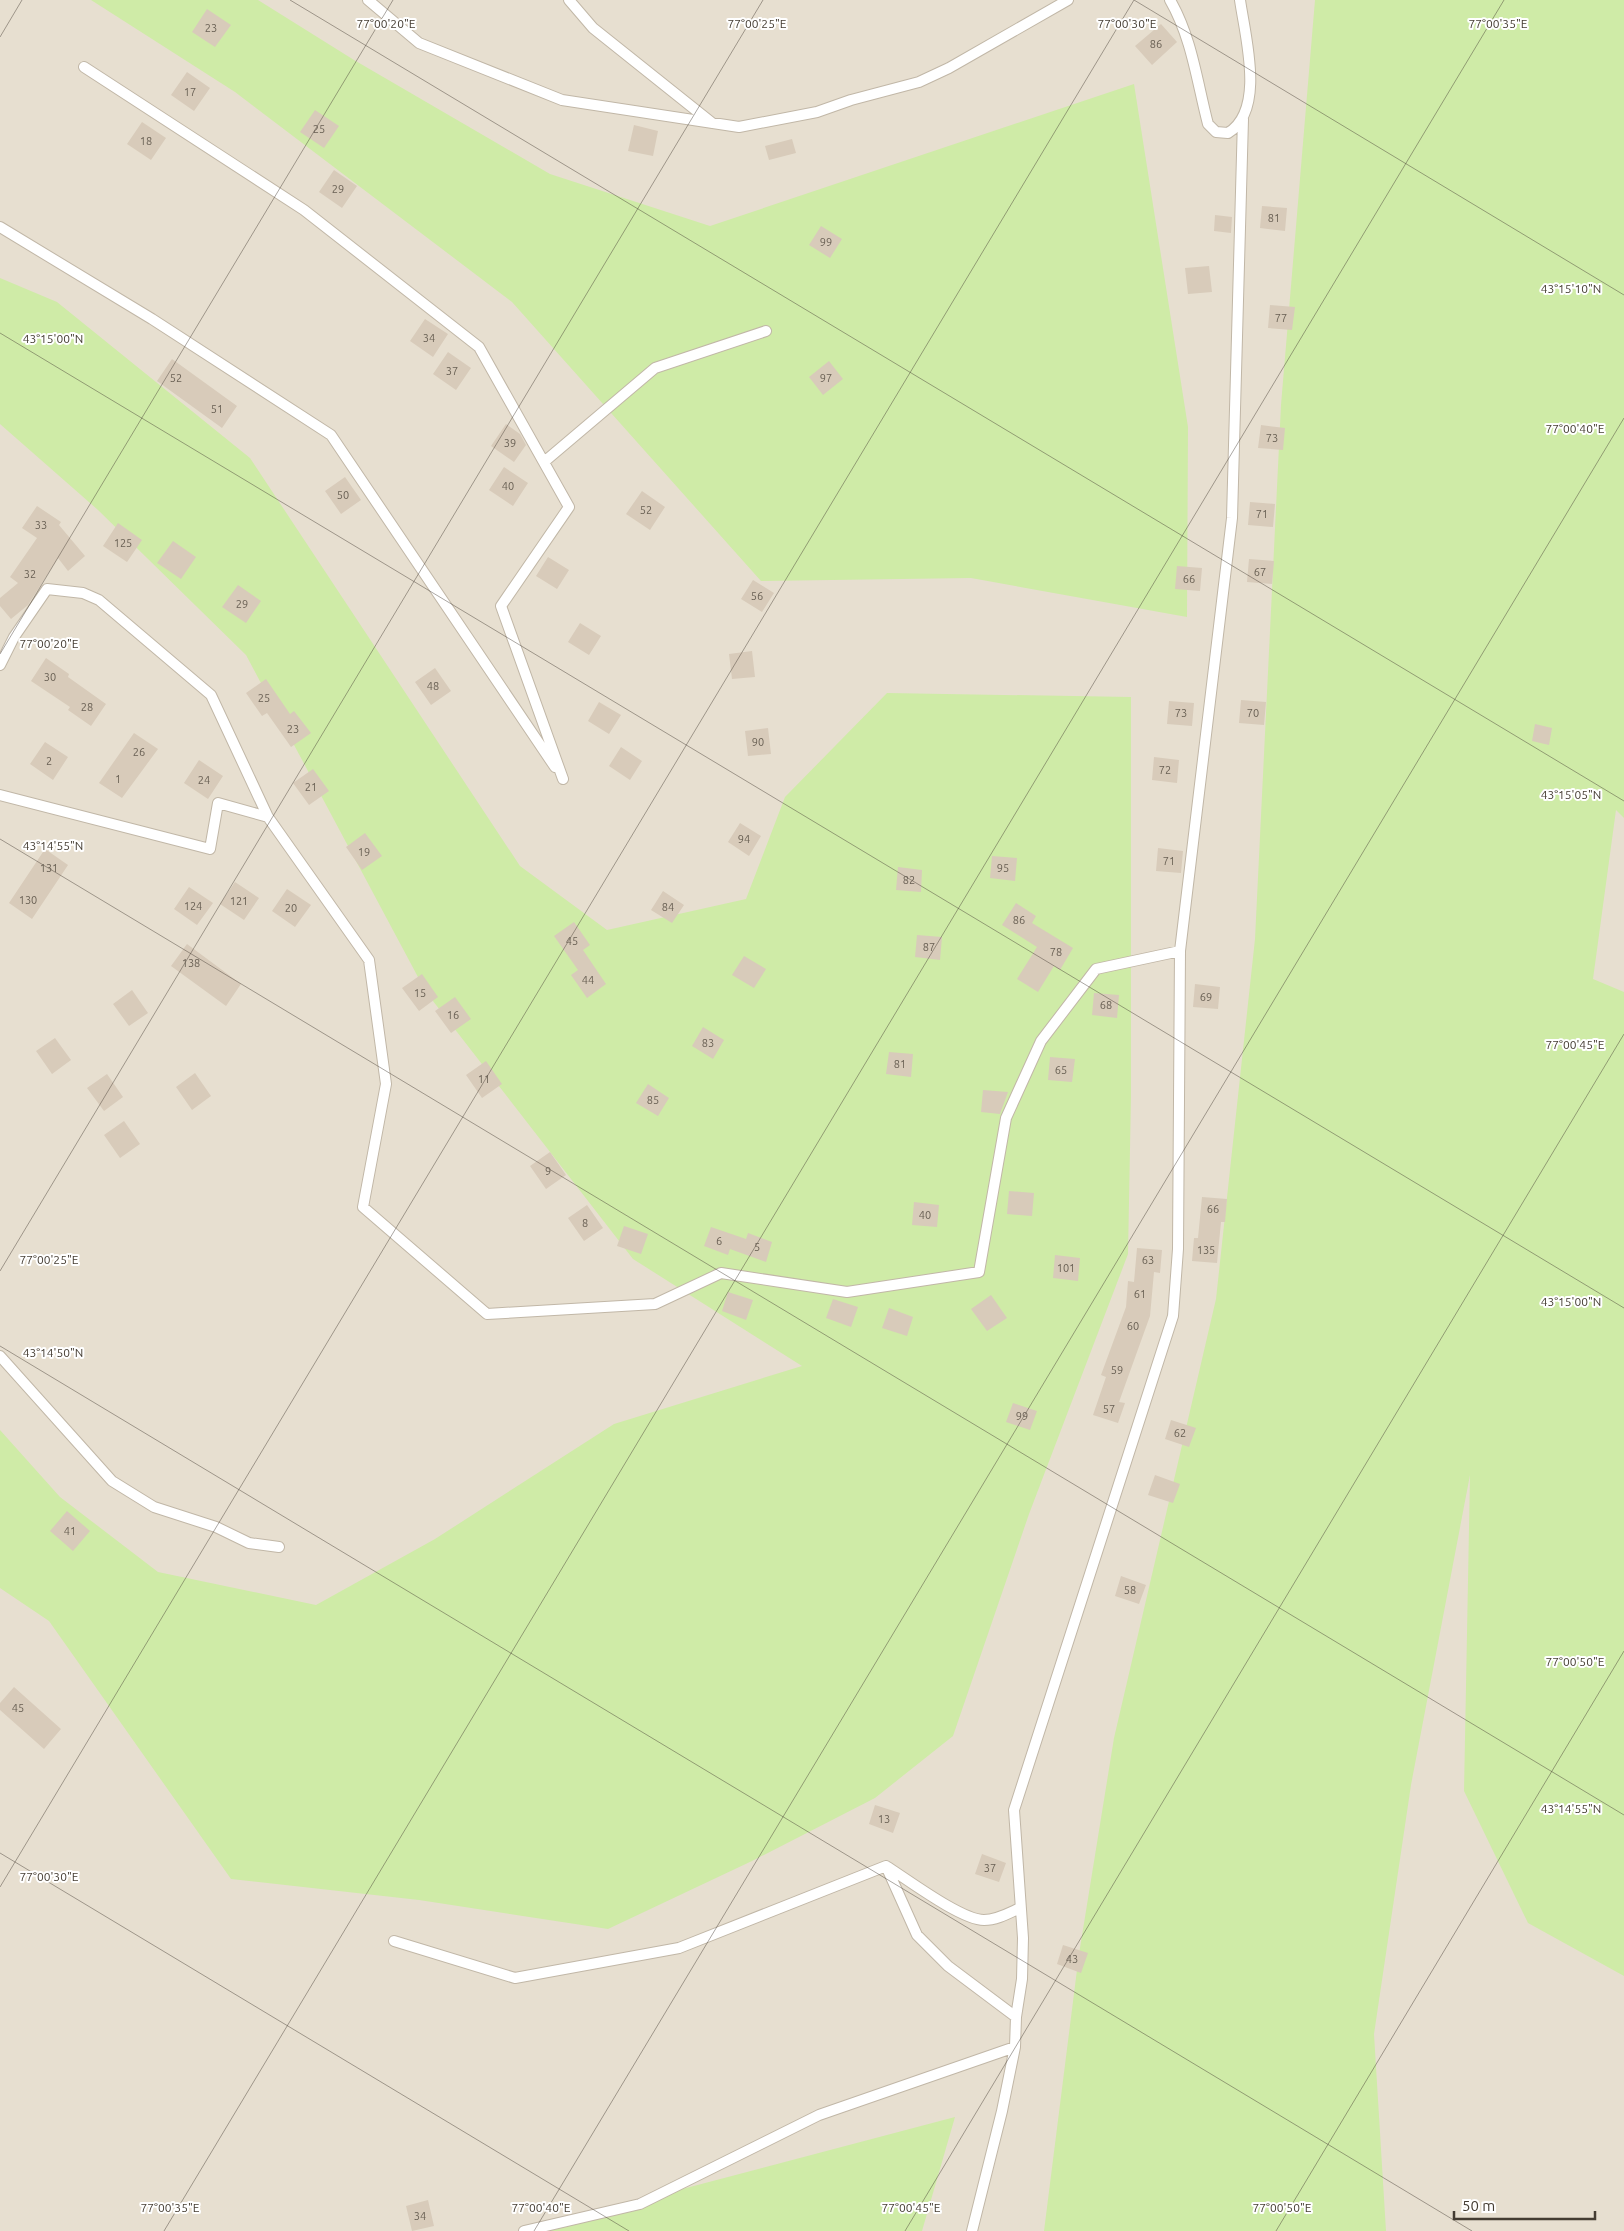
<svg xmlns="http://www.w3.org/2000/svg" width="1624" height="2231" viewBox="0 0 1624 2231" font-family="Ubuntu,sans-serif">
<rect width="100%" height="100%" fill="#f3ede2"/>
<path fill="#e7dfd0" d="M0 0H1624V2231H0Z"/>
<path fill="#cfeba7" d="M91 0H258L354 60 550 174 710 226 1134 84 1188 427 1187 617 971 578 761 581 512 302 235 92Z
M1315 0H1624V818L1616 810 1593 979 1624 992V1976L1528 1923 1464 1791 1470 1475 1411 1785 1374 2034 1386 2231H1044L1079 1954 1114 1738 1216 1299 1255 939 1281 405Z
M0 278 57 302 250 458 520 866 607 930 746 899 785 797 887 693 1131 697V1096L1128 1254 1029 1514 953 1736 875 1798 752 1861 608 1929 419 1900 231 1879 49 1621 0 1588V1430L60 1497 158 1572 316 1605 435 1539 614 1424 802 1366 633 1259 426 992 246 655 98 510 0 424Z
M955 2117 922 2231H523Z"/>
<path fill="#d8cbba" d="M207 9 231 25 215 47 192 32Z
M1161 24 1177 42 1152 65 1135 46Z
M187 72 210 88 194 111 171 95Z
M315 110 339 126 324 148 300 132Z
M142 122 166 138 151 160 127 144Z
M634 125 658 131 653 156 628 151Z
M792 139 796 153 769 160 765 146Z
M334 170 357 186 342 208 319 192Z
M1262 206 1287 208 1285 231 1260 228Z
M1215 215 1232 217 1231 233 1214 231Z
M821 226 842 239 830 258 809 245Z
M1209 266 1212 292 1188 294 1185 268Z
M1270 305 1295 307 1292 330 1268 328Z
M425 319 448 334 433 357 410 341Z
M448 352 471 368 456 390 433 374Z
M172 359 237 406 222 428 157 381Z
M829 361 843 379 823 395 809 377Z
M506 424 520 434 526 445 514 462 491 446Z
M1261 425 1285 428 1283 450 1258 448Z
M504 467 528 483 513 506 489 490Z
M345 477 361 500 341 514 325 491Z
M642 491 665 507 650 530 626 514Z
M1250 502 1275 504 1273 527 1248 525Z
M37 506 61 522 59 525 85 556 68 571 58 558 28 605 11 619 0 606V598L18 583 10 577 37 538 22 528Z
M118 523 142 540 127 562 103 546Z
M173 541 196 557 181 579 157 563Z
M548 557 569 570 557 589 536 576Z
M1249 559 1274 561 1272 584 1247 582Z
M1177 566 1202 568 1200 591 1175 589Z
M753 580 774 593 762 612 741 599Z
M238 585 261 601 246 623 222 607Z
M580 623 601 636 589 655 568 642Z
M752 651 755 677 732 679 729 654Z
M46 658 69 674 68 677 106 704 91 726 68 710 70 707 31 681Z
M435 668 451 691 431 705 415 682Z
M266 679 290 714 294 711 311 733 291 747 267 713 262 716 246 693Z
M1241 700 1266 702 1264 725 1239 723Z
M1169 701 1194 703 1192 726 1167 724Z
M599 702 621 715 609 734 588 721Z
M1535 724 1552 728 1549 745 1532 741Z
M768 728 771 754 748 756 745 731Z
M134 733 158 749 122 798 99 783Z
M45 742 68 757 53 780 30 764Z
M621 747 642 761 630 780 609 766Z
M1154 757 1179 760 1177 783 1152 780Z
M199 760 223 776 208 799 184 783Z
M313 769 329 791 309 805 293 783Z
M740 823 761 836 749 856 728 842Z
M365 833 382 856 362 870 346 847Z
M1158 848 1183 851 1181 873 1156 871Z
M45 849 68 865 32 919 9 903Z
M992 856 1017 858 1015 881 990 878Z
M898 867 922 870 921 892 896 890Z
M235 882 259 898 244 920 220 904Z
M189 887 213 903 197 925 174 909Z
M287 889 311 905 295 927 272 911Z
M663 891 684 905 672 923 651 910Z
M1016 903 1036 916 1032 923 1073 948 1060 970 1054 966 1038 992 1017 979 1037 947 1002 925Z
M574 922 590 945 583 950 606 984 587 998 571 975 578 970 554 936Z
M917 935 942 937 940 960 915 957Z
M187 944 241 984 226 1006 171 966Z
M744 956 766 969 754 988 732 975Z
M422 974 438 997 419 1011 402 988Z
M1195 984 1220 987 1218 1009 1193 1007Z
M132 990 148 1013 129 1026 113 1004Z
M1094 993 1119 995 1117 1018 1092 1015Z
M455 997 471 1019 451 1033 435 1011Z
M703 1027 724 1040 713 1059 692 1046Z
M55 1038 71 1060 52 1074 36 1051Z
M889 1052 913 1054 911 1077 886 1074Z
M1050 1057 1075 1059 1072 1082 1048 1080Z
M486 1061 502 1084 482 1098 466 1075Z
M195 1073 211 1096 192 1110 176 1087Z
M107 1074 123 1097 104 1111 87 1088Z
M648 1084 669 1098 658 1116 636 1103Z
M983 1090 1008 1092 1000 1114 981 1112Z
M124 1121 140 1144 120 1158 104 1135Z
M550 1152 566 1175 546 1189 530 1166Z
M1009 1191 1034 1193 1032 1216 1007 1214Z
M1202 1197 1227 1199 1225 1222H1221L1217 1263 1192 1261 1194 1238H1198Z
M914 1202 939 1205 937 1227 912 1225Z
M587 1205 603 1228 584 1241 568 1218Z
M624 1226 648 1234 641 1254 617 1246Z
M711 1227 746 1239 748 1233 772 1242 766 1262 730 1249 728 1255 704 1246Z
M1137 1248 1162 1250 1160 1273 1154 1272 1150 1316 1119 1402 1125 1403 1118 1423 1093 1415 1106 1377 1101 1375 1126 1307 1128 1281 1134 1282Z
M1055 1255 1080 1258 1078 1281 1053 1278Z
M728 1292 753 1300 746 1320 722 1311Z
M991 1295 1007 1318 987 1331 971 1309Z
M833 1299 858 1307 851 1327 826 1318Z
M889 1308 913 1317 907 1336 882 1328Z
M1013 1403 1037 1411 1030 1430 1006 1422Z
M1171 1420 1196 1428 1189 1447 1165 1439Z
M1155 1475 1180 1484 1173 1503 1148 1495Z
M67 1511 90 1531 73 1551 50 1531Z
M1121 1576 1146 1585 1139 1604 1115 1596Z
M14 1687 61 1729 44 1749 0 1710V1703Z
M875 1805 900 1813 893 1833 869 1824Z
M982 1854 1006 1863 999 1882 975 1874Z
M1063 1945 1088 1953 1081 1973 1057 1964Z
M428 2200 434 2226 412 2231 406 2206Z"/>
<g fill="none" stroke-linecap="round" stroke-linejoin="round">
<g stroke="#c1b7a7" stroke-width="12">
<path id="service" d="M368 0 419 43 562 100 739 127 817 112 851 100 919 82 949 68 1068 0
M569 0 593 28 712 123
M1170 0C1192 38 1197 82 1208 124L1216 132 1228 133C1266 110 1245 36 1240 0
M84 67 304 210 479 347 569 507 501 606 563 779
M0 227 152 319 331 435 555 767
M544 462 655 368 766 331
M0 665 14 637 47 589 83 593 99 600 211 695 268 817 218 803 210 849 0 795
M268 817 369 960 386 1084 363 1207 487 1314 655 1304 721 1273 847 1292 979 1272 1006 1118 1041 1041 1096 969 1180 951
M0 1356 112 1481 154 1507 216 1527 249 1543 279 1547
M886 1866C907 1879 961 1920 984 1920 997 1920 1009 1913 1020 1908
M394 1941 515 1978 679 1948 886 1866 917 1935 948 1966 1016 2017
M524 2231 640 2204 819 2115 1015 2047
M972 2231 1002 2111 1015 2047 1016 2017 1022 1979 1023 1938 1014 1810 1173 1316 1178 1249 1180 951 1232 518 1243 119"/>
</g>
<use href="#service" stroke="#fff" stroke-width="10"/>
</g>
<path fill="none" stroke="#443c32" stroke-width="1" stroke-opacity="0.45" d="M290 0 1624 801M1134 0 1624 295M0 37 22 0M0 333 1624 1308M0 654 393 0M0 839 1624 1815M0 1271 763 0M0 1346 1472 2231M0 1853 629 2231M0 1887 1134 0M164 2231 1504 0M534 2231 1624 418M905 2231 1624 1034M1276 2231 1624 1651"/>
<g text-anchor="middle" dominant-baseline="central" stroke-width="4" stroke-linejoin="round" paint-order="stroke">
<g font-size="11" fill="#696054">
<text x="211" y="28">23</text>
<text x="1156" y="44">86</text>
<text x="190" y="92">17</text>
<text x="319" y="129">25</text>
<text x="146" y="141">18</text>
<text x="338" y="189">29</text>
<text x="1274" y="218">81</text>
<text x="826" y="242">99</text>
<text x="1281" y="318">77</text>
<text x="429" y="338">34</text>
<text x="452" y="371">37</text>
<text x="176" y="378">52</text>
<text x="826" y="378">97</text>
<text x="217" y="409">51</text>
<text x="1272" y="438">73</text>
<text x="510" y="443">39</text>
<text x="508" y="486">40</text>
<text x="343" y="495">50</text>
<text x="646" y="510">52</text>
<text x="1262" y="514">71</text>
<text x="41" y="525">33</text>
<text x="123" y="543">125</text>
<text x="1260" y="572">67</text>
<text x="30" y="574">32</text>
<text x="1189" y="579">66</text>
<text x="757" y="596">56</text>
<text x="242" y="604">29</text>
<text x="50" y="677">30</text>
<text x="433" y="686">48</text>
<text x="264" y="698">25</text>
<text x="87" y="707">28</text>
<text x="1181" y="713">73</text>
<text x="1253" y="713">70</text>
<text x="293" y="729">23</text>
<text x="758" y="742">90</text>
<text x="139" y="752">26</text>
<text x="49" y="761">2</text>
<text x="1165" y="770">72</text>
<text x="118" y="779">1</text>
<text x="204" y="780">24</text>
<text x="311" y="787">21</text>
<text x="744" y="839">94</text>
<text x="364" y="852">19</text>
<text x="1169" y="861">71</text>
<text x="49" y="868">131</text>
<text x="1003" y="868">95</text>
<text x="909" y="880">82</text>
<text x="28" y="900">130</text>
<text x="239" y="901">121</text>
<text x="193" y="906">124</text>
<text x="668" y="907">84</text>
<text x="291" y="908">20</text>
<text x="1019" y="920">86</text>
<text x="572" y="941">45</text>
<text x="929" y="947">87</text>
<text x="1056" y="952">78</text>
<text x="191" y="963">138</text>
<text x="588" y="980">44</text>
<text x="420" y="993">15</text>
<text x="1206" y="997">69</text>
<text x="1106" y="1005">68</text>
<text x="453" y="1015">16</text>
<text x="708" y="1043">83</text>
<text x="900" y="1064">81</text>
<text x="1061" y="1070">65</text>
<text x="484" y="1079">11</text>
<text x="653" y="1100">85</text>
<text x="548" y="1171">9</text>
<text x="1213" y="1209">66</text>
<text x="925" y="1215">40</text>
<text x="585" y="1223">8</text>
<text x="719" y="1241">6</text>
<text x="757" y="1247">5</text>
<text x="1206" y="1250">135</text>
<text x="1148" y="1260">63</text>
<text x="1066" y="1268">101</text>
<text x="1140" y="1294">61</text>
<text x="1133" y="1326">60</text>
<text x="1117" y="1370">59</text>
<text x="1109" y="1409">57</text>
<text x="1022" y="1416">99</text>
<text x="1180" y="1433">62</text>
<text x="70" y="1531">41</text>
<text x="1130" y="1590">58</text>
<text x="18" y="1708">45</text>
<text x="884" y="1819">13</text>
<text x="990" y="1868">37</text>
<text x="1072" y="1959">43</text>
<text x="420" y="2216">34</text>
</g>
</g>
<g font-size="12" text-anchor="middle" fill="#443c32" stroke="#fff" stroke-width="4" stroke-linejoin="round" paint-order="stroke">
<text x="1498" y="28">77°00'35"E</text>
<text x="386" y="28">77°00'20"E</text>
<text x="757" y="28">77°00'25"E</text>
<text x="1127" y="28">77°00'30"E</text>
<text x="1571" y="293">43°15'10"N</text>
<text x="53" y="343">43°15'00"N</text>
<text x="1575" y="433">77°00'40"E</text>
<text x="49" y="648">77°00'20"E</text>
<text x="1571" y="799">43°15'05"N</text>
<text x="53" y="850">43°14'55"N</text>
<text x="1575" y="1049">77°00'45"E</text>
<text x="49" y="1264">77°00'25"E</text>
<text x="1571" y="1306">43°15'00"N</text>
<text x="53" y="1357">43°14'50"N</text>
<text x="1575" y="1666">77°00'50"E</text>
<text x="1571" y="1813">43°14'55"N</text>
<text x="49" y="1881">77°00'30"E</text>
<text x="170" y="2212">77°00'35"E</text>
<text x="541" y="2212">77°00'40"E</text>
<text x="911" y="2212">77°00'45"E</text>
<text x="1282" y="2212">77°00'50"E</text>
</g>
<path d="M1454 2211v8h141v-8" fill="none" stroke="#443c32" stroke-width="2.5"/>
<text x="1462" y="2211" font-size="15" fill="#443c32" stroke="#ffffff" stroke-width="4" paint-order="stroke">50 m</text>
</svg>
